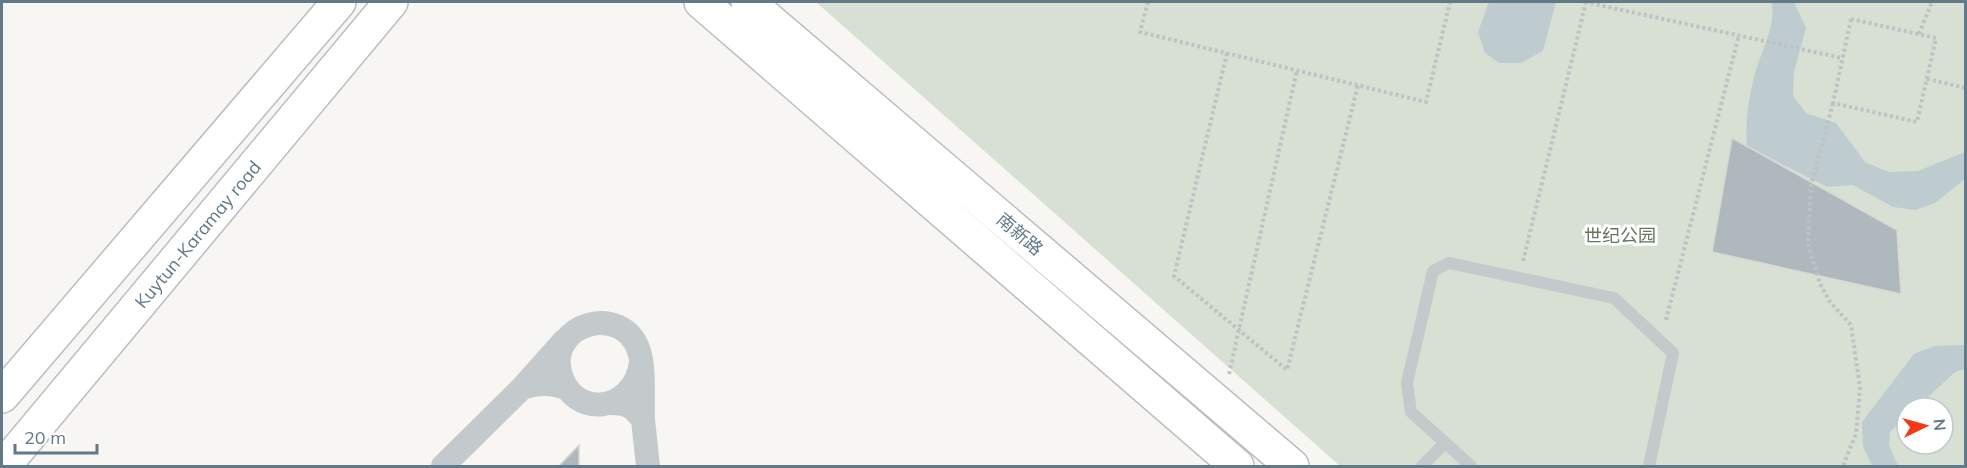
<svg xmlns="http://www.w3.org/2000/svg" width="1967" height="468" viewBox="0 0 1967 468" font-family="Mulish,'Noto Sans SC',sans-serif">
<rect width="100%" height="100%" fill="#f7f6f2"/>
<path fill="#d8dfd3" fill-rule="evenodd" d="M816 2H1965V466H1340ZM1907 408H1943V444H1907Z"/>
<path fill="#beccd0" d="M1489 2H1556L1543 51 1521 63H1499L1485 53 1478 32Z
M1771 2H1794L1806 28 1794 72 1793 96 1806 113 1836 123 1865 162 1889 172 1918 171 1965 152V179L1935 203 1915 210 1893 207 1853 185 1827 187 1747 146C1745 120 1748 103 1754 77 1759 56 1778 23 1771 2Z
M1965 345V369L1955 372 1916 408H1907V416L1890 432 1889 445 1898 466H1872L1863 446 1862 422 1914 354 1934 346Z"/>
<path fill="#aeb8bd" stroke="#d8d8d5" stroke-width="1.5" d="M1732 138 1897 230 1901 294 1712 252Z
M579 445V466H559Z"/>
<g fill="none" stroke-linecap="round" stroke-linejoin="round">
<g stroke="#b8bec2" stroke-width="36">
<g id="secondary">
<path d="M701 2 1237 466"/>
<path d="M748 2 1292 466"/>
<path d="M2 396 339 2"/>
<path id="s1" d="M4 466 391 2"/>
</g>
</g>
<path stroke="#bfc2c4" stroke-width="4" stroke-dasharray="3 3" stroke-linecap="butt" d="M1148 2 1140 32 1426 102 1450 2
M1585 2 1842 58
M1851 19 1936 38 1917 122 1833 103Z
M1919 34 1932 2
M1227 53 1174 276 1287 370 1358 85
M1927 79 1966 88
M1833 103 1811 186 1808 244 1820 284 1830 302 1851 325 1860 388 1856 434 1843 466
M1523 261 1586 2
M1666 320 1739 35
M1229 374 1297 70"/>
<path stroke="#c4c9cc" stroke-width="12" d="M1422 466 1445 443
M1471 466 1411 412 1407 383 1433 271 1449 263 1614 298 1673 353 1649 466"/>
<path stroke="#c4c9cc" stroke-width="24" d="M564 341 522 388C538 383 552 382 568 389
M611 403C628 403 633 407 643 420 642 399 645 370 639 351 623 302 548 323 560 372 572 420 634 413 641 363
M643 420 648 466
M443 466 522 388"/>
<use href="#secondary" stroke="#fff" stroke-width="33"/>
</g>
<g text-anchor="middle" dominant-baseline="central" stroke-width="6" stroke-linejoin="round" paint-order="stroke">
<g font-size="18" fill="#627987" stroke="#fff">
<text stroke="none"><textPath href="#s1" startOffset="302">Kuytun-Karamay road</textPath></text>
<text transform="translate(1020 234) rotate(41)">南新路</text>
</g>
<g font-size="18" fill="#65785e" stroke="#fff">
<text x="1620" y="235">世纪公园</text>
</g>
</g>
<rect width="1967" height="468" fill="none" stroke="#627987" stroke-width="6"/>
<g transform="translate(1925 426) rotate(85)"><circle r="28" fill="#ffffff" stroke="#c0c9cf" stroke-width="1.5"/>
<path d="M0-4.5L10 22L0 15L-10 22Z" fill="#f43915"/>
<text y="-9" font-size="16" font-weight="bold" text-anchor="middle" fill="#627987">N</text>
</g>
<path d="M15 444v9h82v-9" fill="none" stroke="#627987" stroke-width="3"/>
<text x="24" y="444" font-size="18" fill="#627987" stroke="#ffffff" stroke-width="4.5" paint-order="stroke">20 m</text>
</svg>
